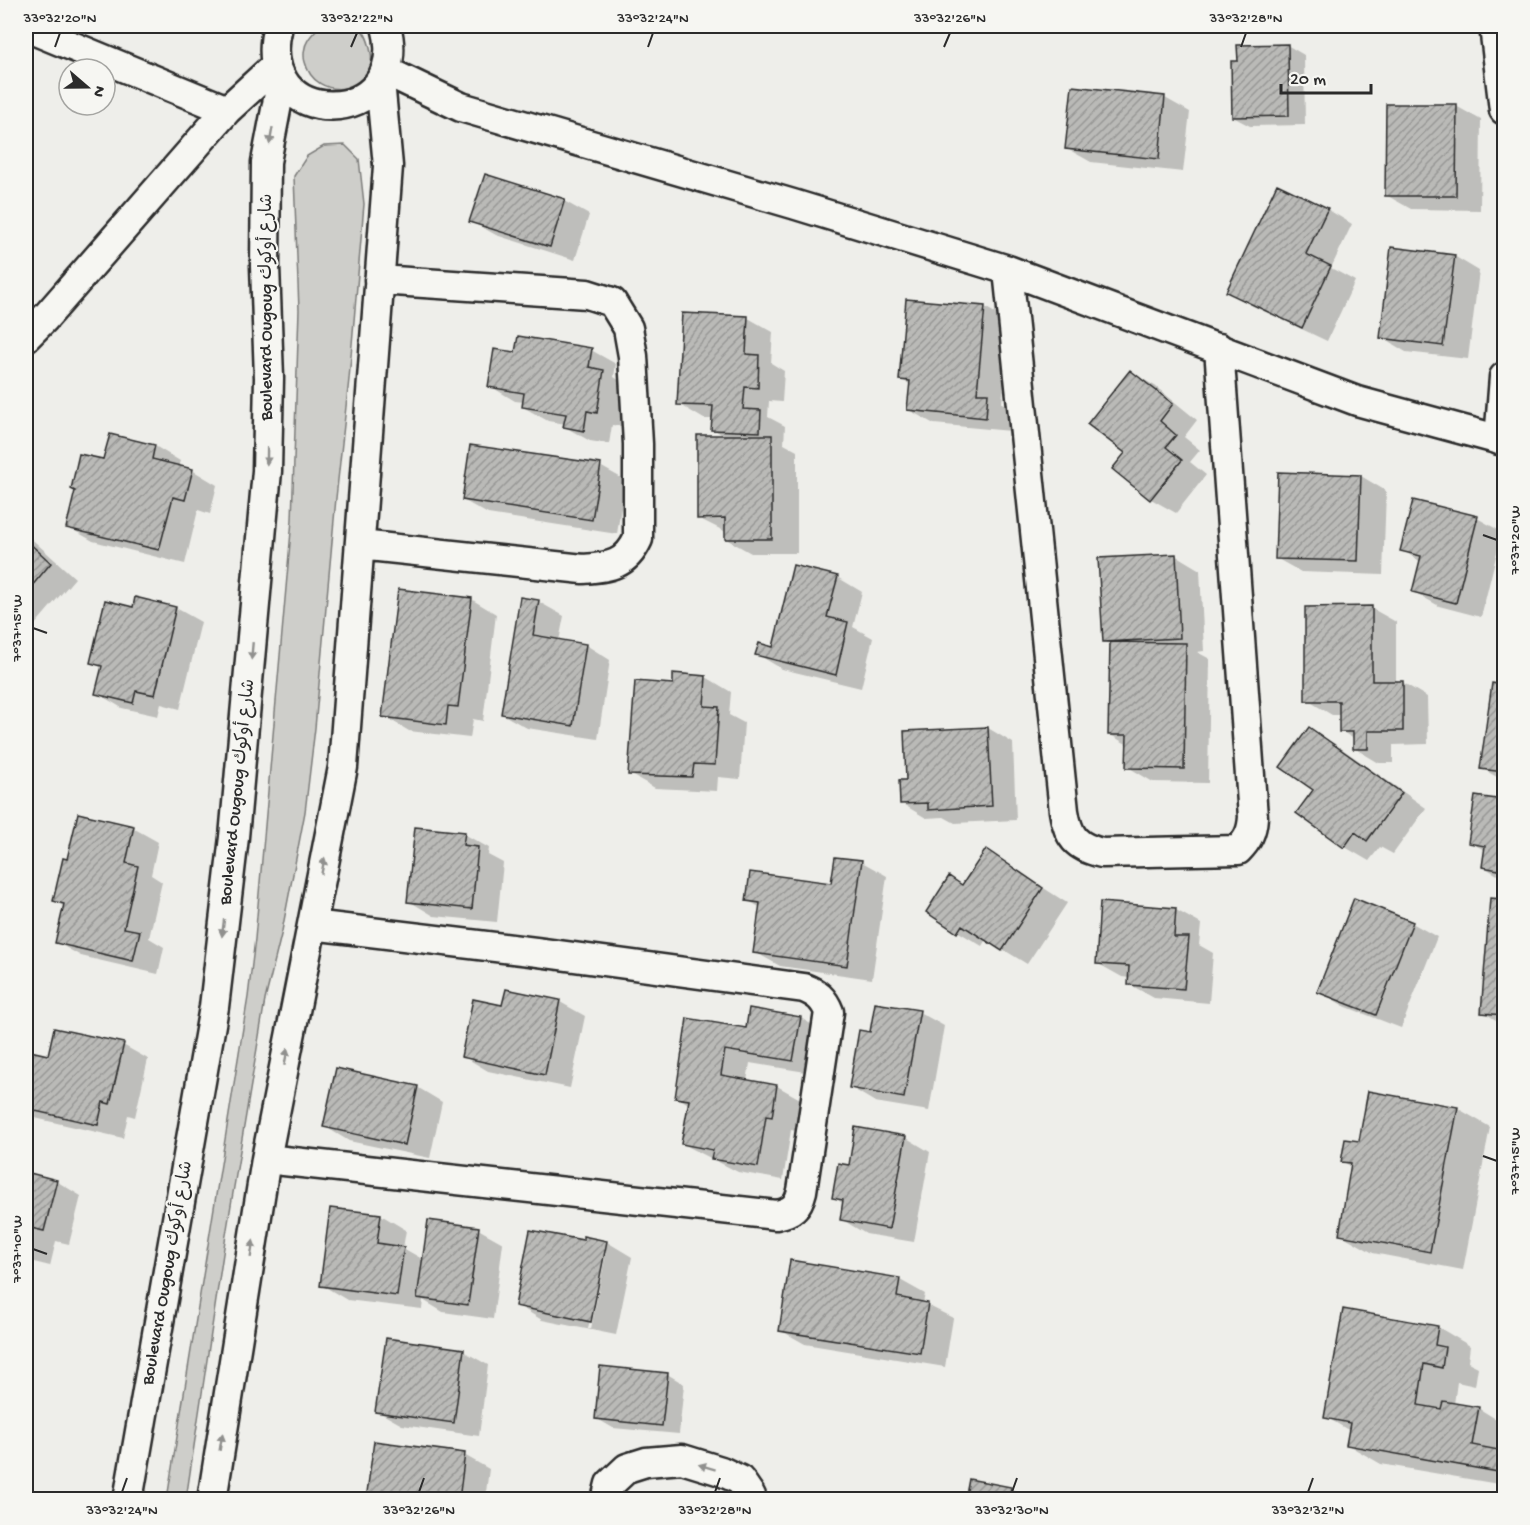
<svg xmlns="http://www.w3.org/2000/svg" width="1530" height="1525" viewBox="0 0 1530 1525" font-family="'Gochi Hand','Playpen Sans Arabic',sans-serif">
<defs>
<pattern id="building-hatch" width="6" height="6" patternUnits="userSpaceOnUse" patternTransform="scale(1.5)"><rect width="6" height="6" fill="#babab7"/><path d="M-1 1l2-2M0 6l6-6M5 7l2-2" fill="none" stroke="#979795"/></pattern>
</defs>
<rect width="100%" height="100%" fill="#eeeeea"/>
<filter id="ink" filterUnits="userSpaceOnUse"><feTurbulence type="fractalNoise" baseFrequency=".0167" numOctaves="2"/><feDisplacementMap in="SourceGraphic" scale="12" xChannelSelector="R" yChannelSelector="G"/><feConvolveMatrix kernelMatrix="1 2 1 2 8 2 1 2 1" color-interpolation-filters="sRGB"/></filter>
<g filter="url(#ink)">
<path fill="#cececa" stroke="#7c7c7a" stroke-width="1.5" d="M320 26H357C366 31 369 42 371 53 377 94 315 103 305 62 303 56 304 46 308 40 311 35 316 30 320 26Z
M345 145 359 159 364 204 349 379 336 498 315 728 305 812 282 931 265 1000 224 1247 186 1499H167L248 997 255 939 292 520 299 310 294 176 307 156 324 146Z"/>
<path fill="#0003" fill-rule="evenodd" d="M1287 45 1304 55 1305 125 1250 126 1233 117Z
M1073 88 1165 98 1190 112 1183 172 1091 162 1066 148Z
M1456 106 1481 120 1480 210 1411 209 1386 195Z
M564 201 589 215 575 260 496 235 471 221Z
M1327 209 1352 224 1331 268 1355 281 1327 341 1253 306 1228 292Z
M1454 256 1479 271 1468 359 1406 352 1381 337Z
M985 307 1010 322 1002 403 1012 409 1011 431 934 424 909 410 911 385 900 379Z
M748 318 773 332 771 363 784 371 782 402 769 401 768 417 785 426 784 444 797 451V553H751L726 539V532L698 518 726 437 713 429V419H704L679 404Z
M591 350 616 364 614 377 628 386 621 426 612 425 609 444 590 441 565 427 566 424 548 421 523 407 524 402 515 401 490 386 516 354Z
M1130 372 1155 386 1197 420 1184 437 1200 450 1190 462 1206 475 1176 513 1151 499 1114 469 1127 453Z
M155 446 180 461 178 467 192 470 217 485 210 514 198 510 185 564 93 541 68 527 105 461Z
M600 466 625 480 617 534 488 514 463 500Z
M1361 476 1386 491 1383 575 1301 572 1276 558Z
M1477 518 1502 532 1481 617 1439 606 1414 592 1421 562 1402 550Z
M26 534 75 578 33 627 26 622Z
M1175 555 1200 570 1204 651 1197 652 1210 659 1208 783 1153 782 1128 767V745L1109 734 1111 645 1104 641Z
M837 577 862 592 853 627 873 638 861 688 782 669 757 654 774 649Z
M136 598 176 608 201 622 180 709 161 704 158 716 122 708 97 693 102 668 92 662 134 609Z
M471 599 496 614 483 721 473 719 470 738 409 731 384 716Z
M539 602 564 616 559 641 586 645 610 660 598 739 527 728 502 714Z
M1371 608 1396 622V682H1402L1427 697 1428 744 1393 745V763H1379L1354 748V739L1341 731 1340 715H1332L1307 700Z
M706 677 731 692 729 715 744 723 740 779 718 777 717 791 655 788 630 774 674 685Z
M1493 685 1504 686V781L1481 768Z
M988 728 1013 743 1016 820 955 823 944 817 926 818 901 803 908 781Z
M1310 729 1335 744 1426 808 1393 854 1380 847 1369 861 1345 847 1315 790Z
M1476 797 1504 801V879L1484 867 1486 851 1470 842Z
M133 828 158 842 151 875 162 882 149 938 164 947 158 974 81 956 56 942 65 907 54 901 68 860Z
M464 834 489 848 488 855 503 863 497 922 434 916 409 901Z
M986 851 1067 903 1027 964 986 939 982 946 957 931 963 886Z
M836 858 862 862 887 876 872 979 780 966 755 952 761 908 747 900 832 885Z
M1491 900 1504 901V1025L1483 1012Z
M1176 910 1201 924 1199 945 1213 953 1209 1003 1154 998 1129 984 1130 978 1122 977 1097 963Z
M1412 923 1437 937 1401 1028 1344 1006 1319 991Z
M507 991 560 1002 585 1016 570 1088 488 1071 463 1056 503 1007Z
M919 1012 944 1026 929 1111 875 1102 850 1087 871 1034Z
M801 1018 825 1033 818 1074 750 1063 747 1081 777 1086 802 1100 797 1131 791 1130 783 1180 738 1172 683 1144 690 1105 677 1097 688 1019 747 1029Z
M123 1045 148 1059 135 1117 128 1115 123 1138 26 1116V1052L49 1057Z
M417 1087 442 1102 430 1158 349 1141 324 1126Z
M1457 1108 1490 1127 1463 1270 1373 1253 1340 1234 1352 1167 1342 1161 1360 1143Z
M905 1137 930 1152 914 1242 866 1234 841 1219 844 1204 833 1197 850 1167Z
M26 1173 56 1181 81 1196 69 1244 56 1241 50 1266 26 1260Z
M381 1215 406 1230 403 1248 424 1260 478 1229 503 1243 493 1319 443 1312 423 1300 422 1309 347 1300 322 1285Z
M584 1237 607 1242 632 1257 616 1335 542 1320 517 1305 584 1242ZM603 1253H606L591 1329H588Z
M900 1280 925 1294 923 1303 953 1318 945 1367 805 1344 780 1330Z
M1438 1327 1470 1346 1468 1362 1478 1367 1475 1386 1457 1382 1454 1404 1478 1408 1504 1424V1485L1381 1464 1348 1445 1350 1431 1326 1417Z
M463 1351 488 1365 479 1436 402 1425 377 1411Z
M667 1374 684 1384 679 1434 613 1428 596 1418Z
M464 1455 489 1469 485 1500H368Z
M1011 1488 1031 1500H967Z"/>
<path fill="url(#building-hatch)" stroke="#2b2b2b" stroke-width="1.5" d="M1288 44 1289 116 1232 117 1231 61H1238L1237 45Z
M1072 86 1165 96 1159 159 1065 149Z
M1386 104H1457L1456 196H1385Z
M485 174 565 199 550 247 469 222Z
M1277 184 1328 208 1306 254 1331 266 1302 328 1226 292Z
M1391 247 1455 255 1443 346 1380 338Z
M906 299 985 306 977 393H988L986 418 907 410 910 381 899 380Z
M682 313 748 316 746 354 759 355 758 388 745 387 743 409 761 410 760 432 711 430 713 406 677 405Z
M518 336 592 348 589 367 604 370 597 413 587 411 584 431 563 427 566 414 522 407 524 393 488 387 494 349 515 352Z
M1130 370 1173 404 1160 421 1176 435 1166 447 1182 460 1150 500 1112 469 1125 453 1087 424Z
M110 434 155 445 152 459 193 469 185 500 173 497 159 550 66 528 75 491 71 489 79 454 103 459Z
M697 435H772V539H725V518L697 519Z
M470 445 601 464 592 520 462 500Z
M1278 472 1361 475 1358 561 1275 559Z
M1413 500 1478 516 1456 603 1412 592 1421 556 1400 551Z
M26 540 51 563 26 593Z
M1176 554 1180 638 1103 642 1098 558Z
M793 565 838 576 827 617 848 622 836 675 755 655 759 643 773 647Z
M398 589 472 598 458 707 448 706 446 725 382 717Z
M135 597 176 607 155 695 136 691 133 703 95 694 102 666 90 663 105 600 133 607Z
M520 597 539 600 533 635 586 644 573 726 501 714Z
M1372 606V681H1403V731H1368V749H1353V732H1339V701H1305V607Z
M1110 642 1186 643 1184 769 1126 768 1127 735H1108Z
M673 673 706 676 704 706 719 707 715 765 694 764 692 777 628 775 635 681 673 684Z
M1492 683 1504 685V772L1480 769Z
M988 727 992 806 928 810V803L900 804 899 780H906L904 731Z
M1309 727 1402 793 1367 841 1355 832 1344 848 1296 813 1313 790 1280 767Z
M1475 796 1504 800V871L1482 867 1485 846 1468 843Z
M78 813 134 826 126 863 138 866 124 928 140 931 133 961 55 943 64 904 53 901 63 858 67 859Z
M415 827 465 832 463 845 478 847 472 909 407 902Z
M986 849 1043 888 1002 951 962 925 957 933 926 912 949 876 962 885Z
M835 857 862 860 847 966 753 953 760 903 746 901 750 872 831 883Z
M1354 898 1413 922 1376 1015 1317 992Z
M1490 898 1504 899V1015L1481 1013Z
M1100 902 1176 908 1174 937H1189L1184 989 1128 985 1129 966 1096 964Z
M506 989 560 1000 545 1075 461 1057 473 999 502 1005Z
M875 1003 920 1010 904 1098 849 1088 859 1030 870 1032Z
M749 1008 801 1017 793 1061 725 1050 721 1075 777 1085 772 1117 766 1116 758 1167 711 1159 713 1150 681 1144 689 1100 675 1098 687 1018 746 1028Z
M54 1028 124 1043 110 1104 103 1102 98 1125 26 1109V1050L48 1055Z
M336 1068 418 1086 405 1145 323 1127Z
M1368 1091 1458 1107 1430 1252 1339 1235 1351 1163 1341 1162 1345 1139 1359 1141Z
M855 1127 906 1136 889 1229 840 1220 843 1200 832 1198 838 1163 849 1165Z
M26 1172 57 1180 44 1231 31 1228 26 1251Z
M330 1208 381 1214 377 1243 404 1247 397 1296 320 1286Z
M428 1220 479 1227 468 1305 417 1298Z
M530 1230 583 1240V1236L607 1241 591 1322 515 1306Z
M790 1260 900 1278 897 1297 928 1303 920 1353 779 1331Z
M1343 1309 1438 1326 1435 1345 1445 1347 1442 1368 1424 1364 1418 1405 1441 1409 1443 1401 1479 1407 1472 1445 1504 1451V1473L1346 1445 1350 1423 1324 1418Z
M386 1338 464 1349 454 1423 375 1412Z
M600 1366 668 1373 662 1426 595 1419Z
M374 1441 465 1453 459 1500H366Z
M969 1479 1011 1487 1009 1498 1018 1500H965Z"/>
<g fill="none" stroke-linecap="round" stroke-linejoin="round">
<g stroke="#2b2b2b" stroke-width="33">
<path id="street" d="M278 26C250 134 414 130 386 26
M1494 26 1504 110
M26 27 227 110
M386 71 461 107 793 204 1008 270 1357 401 1504 441
M1008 270 1064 811C1068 837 1076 847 1102 853L1238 850C1248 840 1252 832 1253 817L1219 348
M26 337 45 318 227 110 276 65
M1499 440 1504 377
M360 545 583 569C610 567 626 565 638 539V444L633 356 628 328 612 302 587 294 379 280
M266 1159 776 1215C792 1212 798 1207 802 1191L829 1012C824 999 817 993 804 988L537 952 312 925
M128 1500 214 1007 234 837 267 471 269 378 265 266 266 162 282 78
M212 1500 266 1159 343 767 388 166 380 81
M606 1500 610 1484 627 1468 646 1462 682 1459 721 1471 740 1480 751 1496V1500"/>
</g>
<use href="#street" stroke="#f6f6f2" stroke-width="28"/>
</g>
<defs><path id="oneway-solid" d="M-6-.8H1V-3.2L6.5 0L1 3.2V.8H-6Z" transform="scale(1.5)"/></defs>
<g fill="#90908e">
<use href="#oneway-solid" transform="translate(271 136) rotate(100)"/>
<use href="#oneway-solid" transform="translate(267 456) rotate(91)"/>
<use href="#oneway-solid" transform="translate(252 651) rotate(95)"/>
<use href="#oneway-solid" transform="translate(323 866) rotate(-79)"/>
<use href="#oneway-solid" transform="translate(223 928) rotate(97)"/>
<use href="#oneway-solid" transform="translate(286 1057) rotate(-79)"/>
<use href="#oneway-solid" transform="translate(252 1249) rotate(-81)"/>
<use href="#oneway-solid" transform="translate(221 1442) rotate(-81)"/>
<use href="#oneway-solid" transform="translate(707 1467) rotate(-163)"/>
</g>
</g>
<path fill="none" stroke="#2b2b2b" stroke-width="2" d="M55 47 60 33M351 47 357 33M648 47 653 33M944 47 950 33M1241 47 1246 33M1483 535 1497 540M33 628 47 633M1483 1156 1497 1161M33 1249 47 1254M122 1492 127 1478M419 1492 424 1478M715 1492 720 1478M1012 1492 1017 1478M1308 1492 1313 1478"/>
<g text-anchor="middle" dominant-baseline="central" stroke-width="4.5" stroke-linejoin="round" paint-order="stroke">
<g font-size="18" fill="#2b2b2b" stroke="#f6f6f2">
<text transform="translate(267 307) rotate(-90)">Boulevard Ougoug شارع أوكوك</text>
<text transform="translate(238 792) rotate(-84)">Boulevard Ougoug شارع أوكوك</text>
<text transform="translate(168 1273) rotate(-80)">Boulevard Ougoug شارع أوكوك</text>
</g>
</g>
<rect width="1530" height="1525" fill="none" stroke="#f6f6f2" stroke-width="66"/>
<g transform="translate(87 87) rotate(110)"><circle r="28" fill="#f6f6f2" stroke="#a5a5a2" stroke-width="1.5"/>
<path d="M0-4.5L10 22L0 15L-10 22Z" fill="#2b2b2b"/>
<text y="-9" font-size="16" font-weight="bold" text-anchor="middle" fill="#2b2b2b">N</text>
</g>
<path d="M1281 84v9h90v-9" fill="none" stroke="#2b2b2b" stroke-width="3"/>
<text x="1290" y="84" font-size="18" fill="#2b2b2b" stroke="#f6f6f2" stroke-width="4.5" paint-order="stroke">20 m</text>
<rect x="33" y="33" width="1464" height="1459" fill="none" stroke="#2b2b2b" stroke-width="2"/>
<g font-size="15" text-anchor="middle" fill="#2b2b2b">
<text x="60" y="22">33°32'20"N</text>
<text x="357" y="22">33°32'22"N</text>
<text x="653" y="22">33°32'24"N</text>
<text x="950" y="22">33°32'26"N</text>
<text x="1246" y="22">33°32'28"N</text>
<text transform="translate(1514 540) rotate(-90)" y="5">7°37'20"W</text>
<text transform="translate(16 628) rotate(-90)" y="5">7°37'15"W</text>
<text transform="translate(1514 1161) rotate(-90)" y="5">7°37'15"W</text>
<text transform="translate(16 1249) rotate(-90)" y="5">7°37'10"W</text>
<text x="122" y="1514">33°32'24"N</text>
<text x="419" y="1514">33°32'26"N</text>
<text x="715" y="1514">33°32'28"N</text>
<text x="1012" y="1514">33°32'30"N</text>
<text x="1308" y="1514">33°32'32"N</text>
</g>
</svg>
